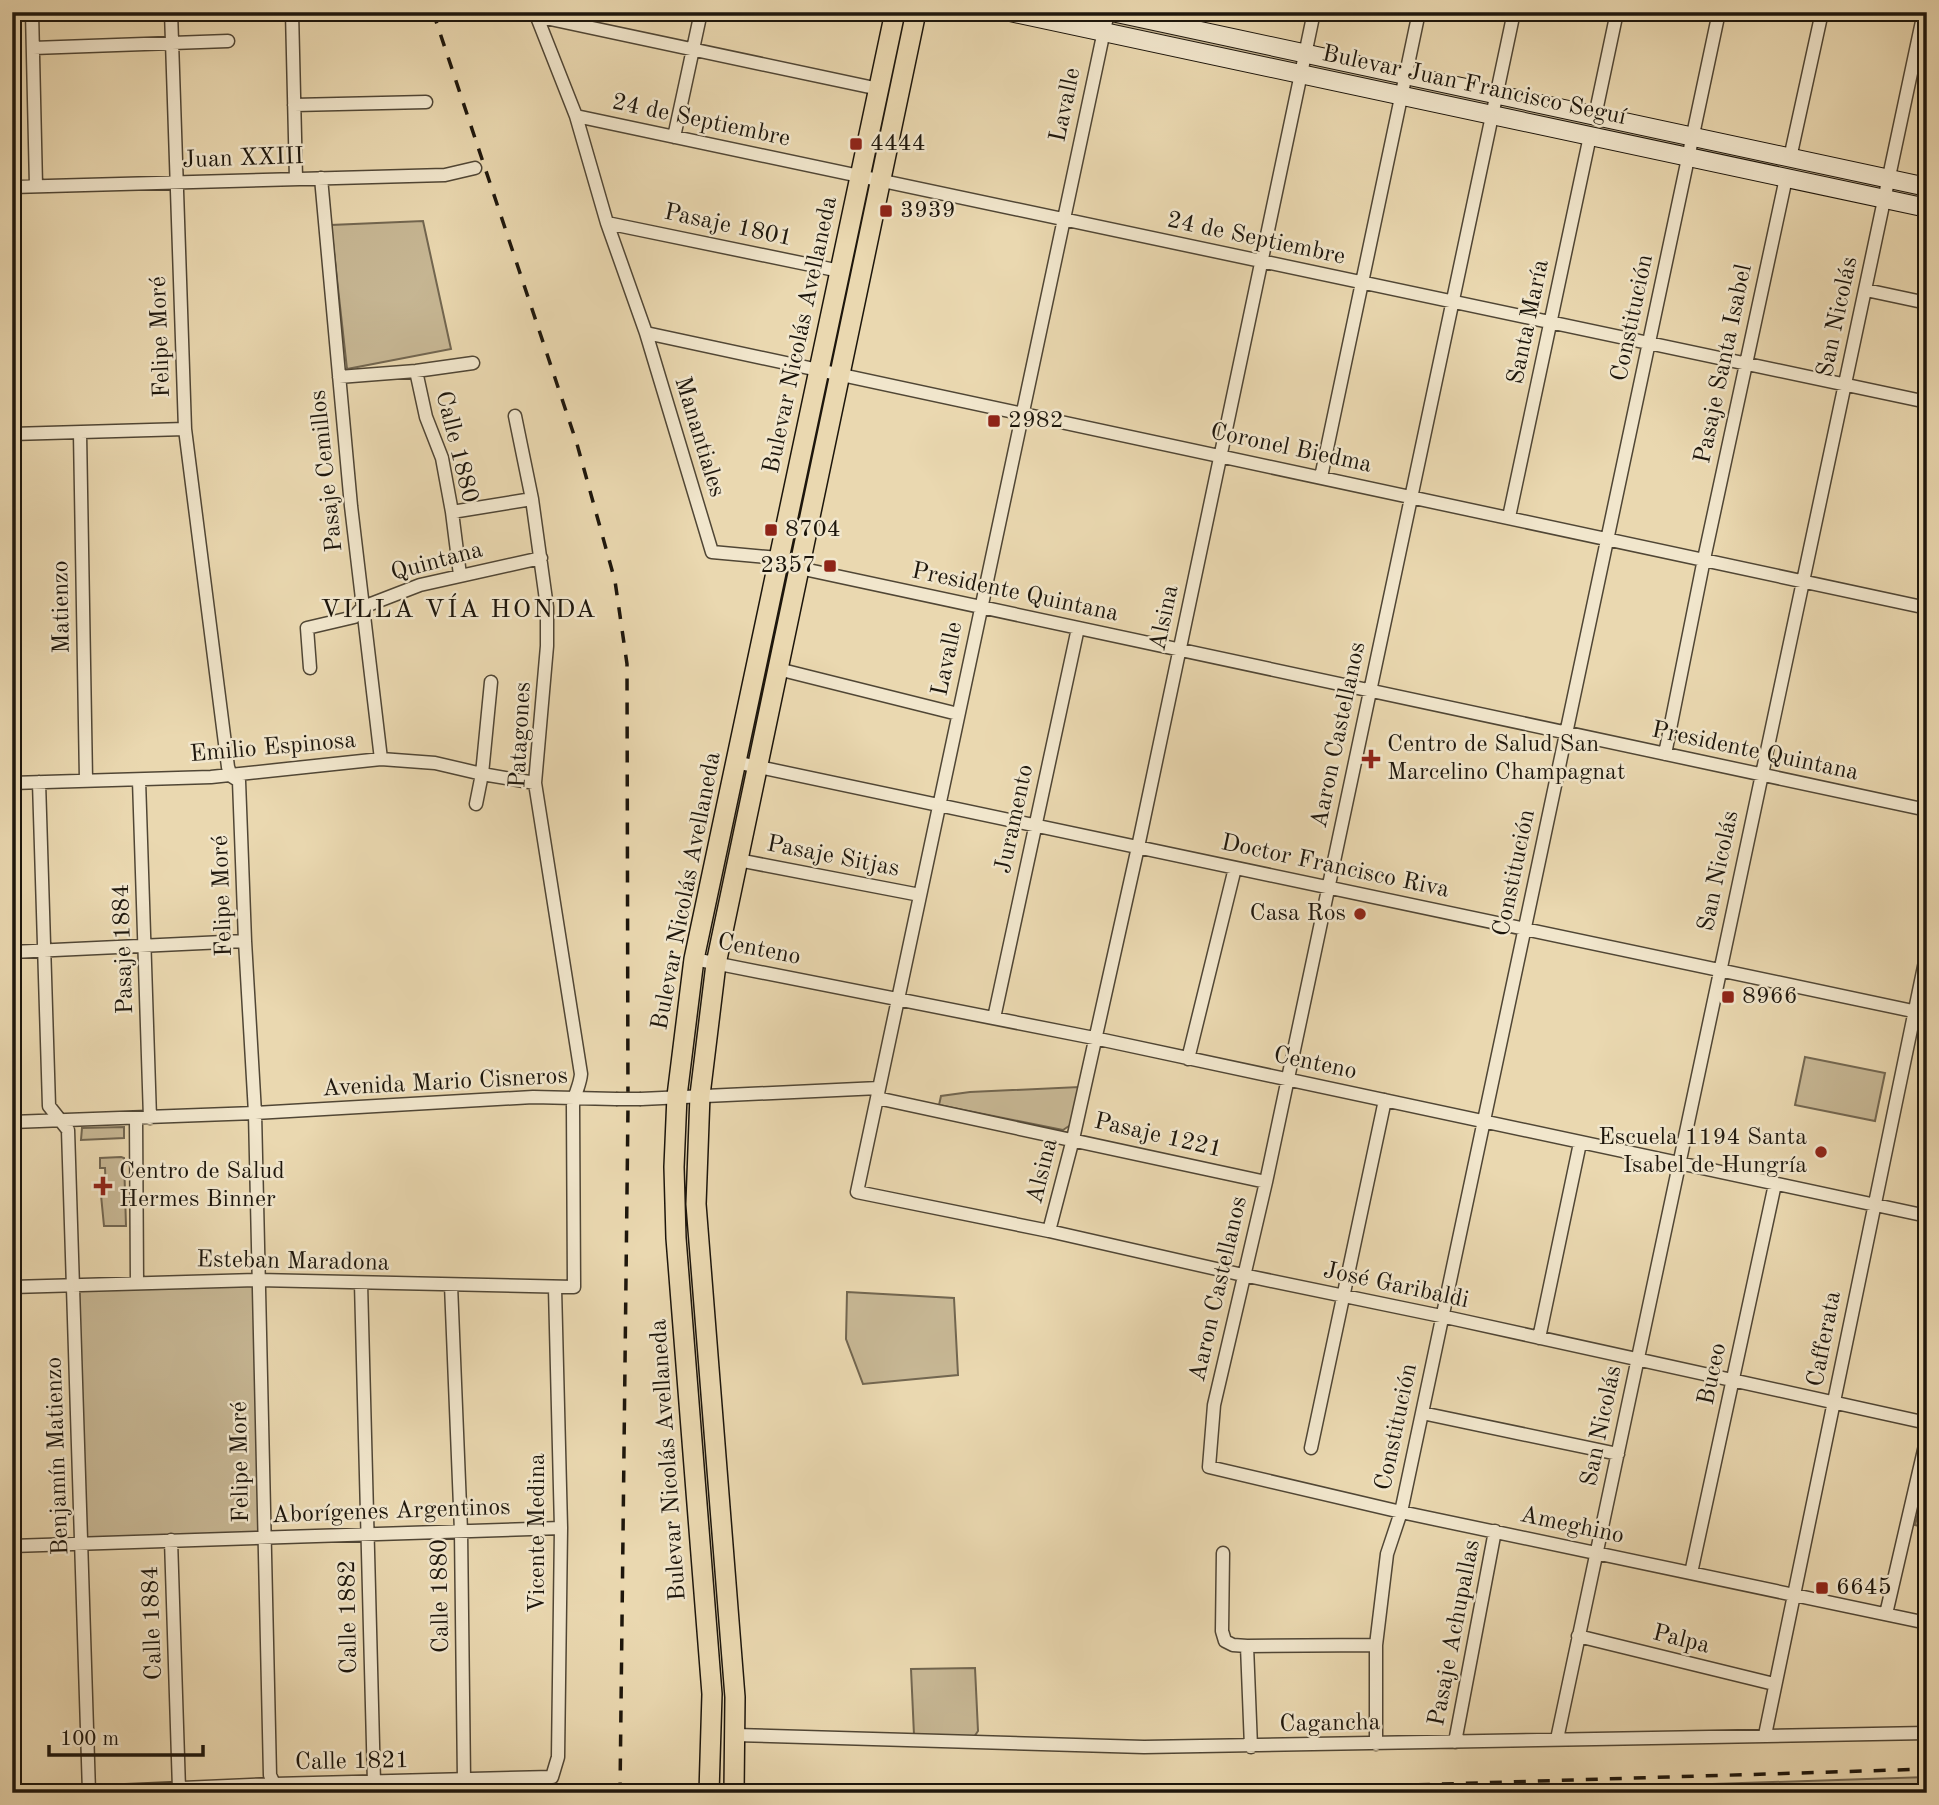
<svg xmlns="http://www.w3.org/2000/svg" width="1939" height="1805" viewBox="0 0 1939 1805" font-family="'Old Standard TT',serif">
<rect width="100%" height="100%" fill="#ead8b0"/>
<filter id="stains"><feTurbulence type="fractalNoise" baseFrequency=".00286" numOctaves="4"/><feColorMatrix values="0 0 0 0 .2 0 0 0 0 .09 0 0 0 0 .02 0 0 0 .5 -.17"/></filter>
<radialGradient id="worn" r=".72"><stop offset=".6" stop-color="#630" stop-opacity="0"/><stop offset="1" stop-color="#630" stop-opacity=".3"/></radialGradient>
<path fill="#c7b794" stroke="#726650" stroke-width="2" d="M1010 12H1112L1927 187V208Z
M423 221 451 349 347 369 331 225Z
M1805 1057 1885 1073 1875 1121 1795 1105Z
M1079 1087 1072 1124 1063 1130 939 1105 941 1096 970 1092Z
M124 1127V1138L81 1140 82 1128Z
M121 1157 124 1158 126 1226H104L101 1195 106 1194 105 1168H100V1158Z
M258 1280 264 1537 82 1543 74 1285Z
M847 1292 954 1298 958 1375 863 1384 846 1339Z
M1927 1476V1528L1915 1525Z
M975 1668 978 1731 974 1737 914 1735 911 1669Z
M1927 1777V1793H1443Z"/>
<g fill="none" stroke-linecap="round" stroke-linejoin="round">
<g stroke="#504635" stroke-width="15">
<path id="minor" d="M32 12 36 186
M171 12 185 429 228 767 231 776 239 781 245 941 255 1113 270 1775 274 1784
M292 12 296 179
M535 12 576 116 607 223 646 333 712 552 779 558 799 568 1927 810
M1108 12 857 1192 1049 1231 1243 1275 1441 1316 1927 1423
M1514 12 1266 1182 1214 1405 1209 1467 1401 1512 1927 1623
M536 16 879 89
M33 48 228 41
M294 105 426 102
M576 116 1927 402
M1595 116 1617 12
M674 137 701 12
M1790 158 1822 12
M321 178 351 506 381 759
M12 187 445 175 475 168
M607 223 840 271
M1866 290 1927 303
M646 333 1927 608
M416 371 426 417 442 458 452 512 460 575
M339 377 416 371 473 363
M80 433 86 780
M12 434 185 429
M1321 477 1419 12
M452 512 532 499
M1509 517 1590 136
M310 668 307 628 354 617 363 607 420 585 541 558
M778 669 958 714
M1665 754 1704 559 1786 178
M735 762 1927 1014
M139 780 150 1118
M39 782 49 1106 68 1130 89 1792
M12 783 211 777 381 759 435 763 482 774 535 783
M476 804 482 774 491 682
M738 860 920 895
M12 952 245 941
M694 959 1094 1038 1927 1216
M994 1018 1078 628
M1188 1059 1235 868
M877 1098 1266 1182
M641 1099 879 1088
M136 1118 137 1283
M12 1122 255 1113 533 1097 616 1099
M1049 1231 1073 1139 1138 847 1314 12
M361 1283 374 1783
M451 1285 461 1531 464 1780
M12 1287 258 1280 574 1287 573 1106C574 1094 580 1086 581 1074L535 783 547 646V607L532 499 515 416
M1539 1338 1580 1143
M1422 1413 1618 1454
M1311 1448 1385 1100
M171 1540 179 1789
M12 1546 561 1528
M1223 1553 1222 1631 1225 1641 1233 1645 1247 1646 1376 1645
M1691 1573 1775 1184
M1886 1614 1927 1437
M1578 1636 1774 1684
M1247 1646 1251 1747
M735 1735 1144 1747 1927 1733
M1765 1735 1927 952
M1557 1739 1924 12
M1455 1742 1495 1531
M1376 1744V1645L1387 1554 1401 1512 1719 12
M68 1793 274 1784 552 1777 558 1757 561 1528 555 1288"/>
</g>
<g stroke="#1d160c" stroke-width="20">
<path id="secondary" d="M1010 12 1927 208
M1112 12 1927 187"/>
</g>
<g stroke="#1d160c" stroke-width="22">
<path id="primary" d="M709 1793 712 1694 676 1238 674 1167 677 1096 694 959 895 12
M734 1793 735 1697 696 1204 700 1095 716 964 916 12"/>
</g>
<use href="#minor" stroke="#f1e6cc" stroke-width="12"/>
<use href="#secondary" stroke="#f1e6cc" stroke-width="18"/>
<use href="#primary" stroke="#ead8b0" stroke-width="19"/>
<path stroke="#1d160c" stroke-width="3.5" stroke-dasharray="12 12" stroke-linecap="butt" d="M433 12 577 444 615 581 627 664 628 1107 620 1793
M1154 1793 1927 1769"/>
<g stroke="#504635" stroke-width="15" stroke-linecap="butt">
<path id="minor-bridge" d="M616 1099H641"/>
</g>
<use href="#minor-bridge" stroke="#f1e6cc" stroke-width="12"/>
</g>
<g fill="#8f2418" stroke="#f1e6cc" stroke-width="2.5">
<rect x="849" y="137" width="14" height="14" rx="3.5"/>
<rect x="879" y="204" width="14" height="14" rx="3.5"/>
<rect x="987" y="414" width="14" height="14" rx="3.5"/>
<rect x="764" y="523" width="14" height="14" rx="3.5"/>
<rect x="823" y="559" width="14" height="14" rx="3.5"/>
<path d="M1367.5 748.5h7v7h7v7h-7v7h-7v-7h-7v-7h7z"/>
<circle cx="1360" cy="914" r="7"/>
<rect x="1721" y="990" width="14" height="14" rx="3.5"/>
<circle cx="1821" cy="1152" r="7"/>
<path d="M99.5 1175.5h7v7h7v7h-7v7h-7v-7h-7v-7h7z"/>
<rect x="1815" y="1581" width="14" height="14" rx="3.5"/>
</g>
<g text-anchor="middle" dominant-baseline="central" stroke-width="5" stroke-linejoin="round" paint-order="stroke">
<g font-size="24" fill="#1d160c" stroke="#f1e6cc">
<text transform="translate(1474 86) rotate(12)">Bulevar Juan Francisco Seguí</text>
<text transform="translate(1066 105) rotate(-78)">Lavalle</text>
<text transform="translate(701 121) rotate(12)">24 de Septiembre</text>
<text transform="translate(243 159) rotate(-2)">Juan XXIII</text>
<text transform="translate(728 226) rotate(12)">Pasaje 1801</text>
<text transform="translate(1256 239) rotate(12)">24 de Septiembre</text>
<text transform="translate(1838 317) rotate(-78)">San Nicolás</text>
<text transform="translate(1633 318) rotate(-78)">Constitución</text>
<text transform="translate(1529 322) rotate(-78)">Santa María</text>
<text transform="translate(801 335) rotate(-78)">Bulevar Nicolás Avellaneda</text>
<text transform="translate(161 337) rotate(-92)">Felipe Moré</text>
<text transform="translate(1724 364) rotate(-78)">Pasaje Santa Isabel</text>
<text transform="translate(699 437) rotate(73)">Manantiales</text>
<text transform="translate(456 447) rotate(76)">Calle 1880</text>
<text transform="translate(1291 449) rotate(12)">Coronel Biedma</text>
<text transform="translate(327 471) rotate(-96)">Pasaje Cemillos</text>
<text transform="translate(437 562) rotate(-15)">Quintana</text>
<text transform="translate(1015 593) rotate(12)">Presidente Quintana</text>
<text transform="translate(62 607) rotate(-91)">Matienzo</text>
<text transform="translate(1165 618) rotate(-78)">Alsina</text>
<text transform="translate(948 659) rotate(-78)">Lavalle</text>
<text transform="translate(521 735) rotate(-87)">Patagones</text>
<text transform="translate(1339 735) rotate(-78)">Aaron Castellanos</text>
<text transform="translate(273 748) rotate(-5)">Emilio Espinosa</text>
<text transform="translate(1755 752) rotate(12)">Presidente Quintana</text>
<text transform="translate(1015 819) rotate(-78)">Juramento</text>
<text transform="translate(833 857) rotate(11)">Pasaje Sitjas</text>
<text transform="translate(1335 867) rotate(12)">Doctor Francisco Riva</text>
<text transform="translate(1719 871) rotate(-78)">San Nicolás</text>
<text transform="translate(1515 873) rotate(-78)">Constitución</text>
<text transform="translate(687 891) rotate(-79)">Bulevar Nicolás Avellaneda</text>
<text transform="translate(223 896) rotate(-92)">Felipe Moré</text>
<text transform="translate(124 949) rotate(-92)">Pasaje 1884</text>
<text transform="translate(759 950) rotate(11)">Centeno</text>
<text transform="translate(1315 1064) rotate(12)">Centeno</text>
<text transform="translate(445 1083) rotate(-3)">Avenida Mario Cisneros</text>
<text transform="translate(1158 1136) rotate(13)">Pasaje 1221</text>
<text transform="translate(1043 1171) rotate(-76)">Alsina</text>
<text transform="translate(293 1262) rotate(1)">Esteban Maradona</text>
<text transform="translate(1396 1286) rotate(12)">José Garibaldi</text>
<text transform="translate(1219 1289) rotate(-77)">Aaron Castellanos</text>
<text transform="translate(1825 1339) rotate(-79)">Cafferata</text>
<text transform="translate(1713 1374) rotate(-78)">Buceo</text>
<text transform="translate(1602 1426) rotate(-78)">San Nicolás</text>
<text transform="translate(1397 1427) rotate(-78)">Constitución</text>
<text transform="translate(58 1456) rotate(-92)">Benjamín Matienzo</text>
<text transform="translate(669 1460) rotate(-94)">Bulevar Nicolás Avellaneda</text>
<text transform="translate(241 1462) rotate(-91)">Felipe Moré</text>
<text transform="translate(391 1512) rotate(-2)">Aborígenes Argentinos</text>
<text transform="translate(1572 1526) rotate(12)">Ameghino</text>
<text transform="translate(538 1533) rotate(-90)">Vicente Medina</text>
<text transform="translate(441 1596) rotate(-91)">Calle 1880</text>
<text transform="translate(349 1617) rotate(-91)">Calle 1882</text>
<text transform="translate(153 1623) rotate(-92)">Calle 1884</text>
<text transform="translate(1455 1633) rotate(-79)">Pasaje Achupallas</text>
<text transform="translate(1681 1640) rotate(14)">Palpa</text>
<text transform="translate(1330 1724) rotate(-1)">Cagancha</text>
<text transform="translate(352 1762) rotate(-1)">Calle 1821</text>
</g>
<g font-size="24" fill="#1d160c" stroke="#f1e6cc" text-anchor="start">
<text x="870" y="144">4444</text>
<text x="900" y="211">3939</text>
<text x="1008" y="421">2982</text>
<text x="785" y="530">8704</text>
<text x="816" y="566" text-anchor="end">2357</text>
<text x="1387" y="745">Centro de Salud San<tspan x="1387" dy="28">Marcelino Champagnat</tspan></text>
<text x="1346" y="914" text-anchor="end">Casa Ros</text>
<text x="1742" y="997">8966</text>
<text x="1807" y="1138" text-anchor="end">Escuela 1194 Santa<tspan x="1807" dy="28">Isabel de Hungría</tspan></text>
<text x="119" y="1172">Centro de Salud<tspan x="119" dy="28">Hermes Binner</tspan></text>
<text x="1836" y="1588">6645</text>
</g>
<g font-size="26" letter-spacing="2" fill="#1d160c" stroke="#f1e6cc">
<text x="459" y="610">VILLA VÍA HONDA</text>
</g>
</g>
<rect width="1939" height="1805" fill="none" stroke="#ead8b0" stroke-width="42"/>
<rect x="14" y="14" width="1911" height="1777" fill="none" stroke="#1d160c" stroke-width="3.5"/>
<rect x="21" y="21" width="1897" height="1763" fill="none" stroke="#1d160c" stroke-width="2"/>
<path d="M49 1745v10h154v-10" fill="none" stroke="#1d160c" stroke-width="3.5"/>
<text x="60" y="1745" font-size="21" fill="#1d160c" stroke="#f1e6cc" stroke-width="5" paint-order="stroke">100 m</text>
<rect width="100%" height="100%" filter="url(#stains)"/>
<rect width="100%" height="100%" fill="url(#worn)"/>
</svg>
